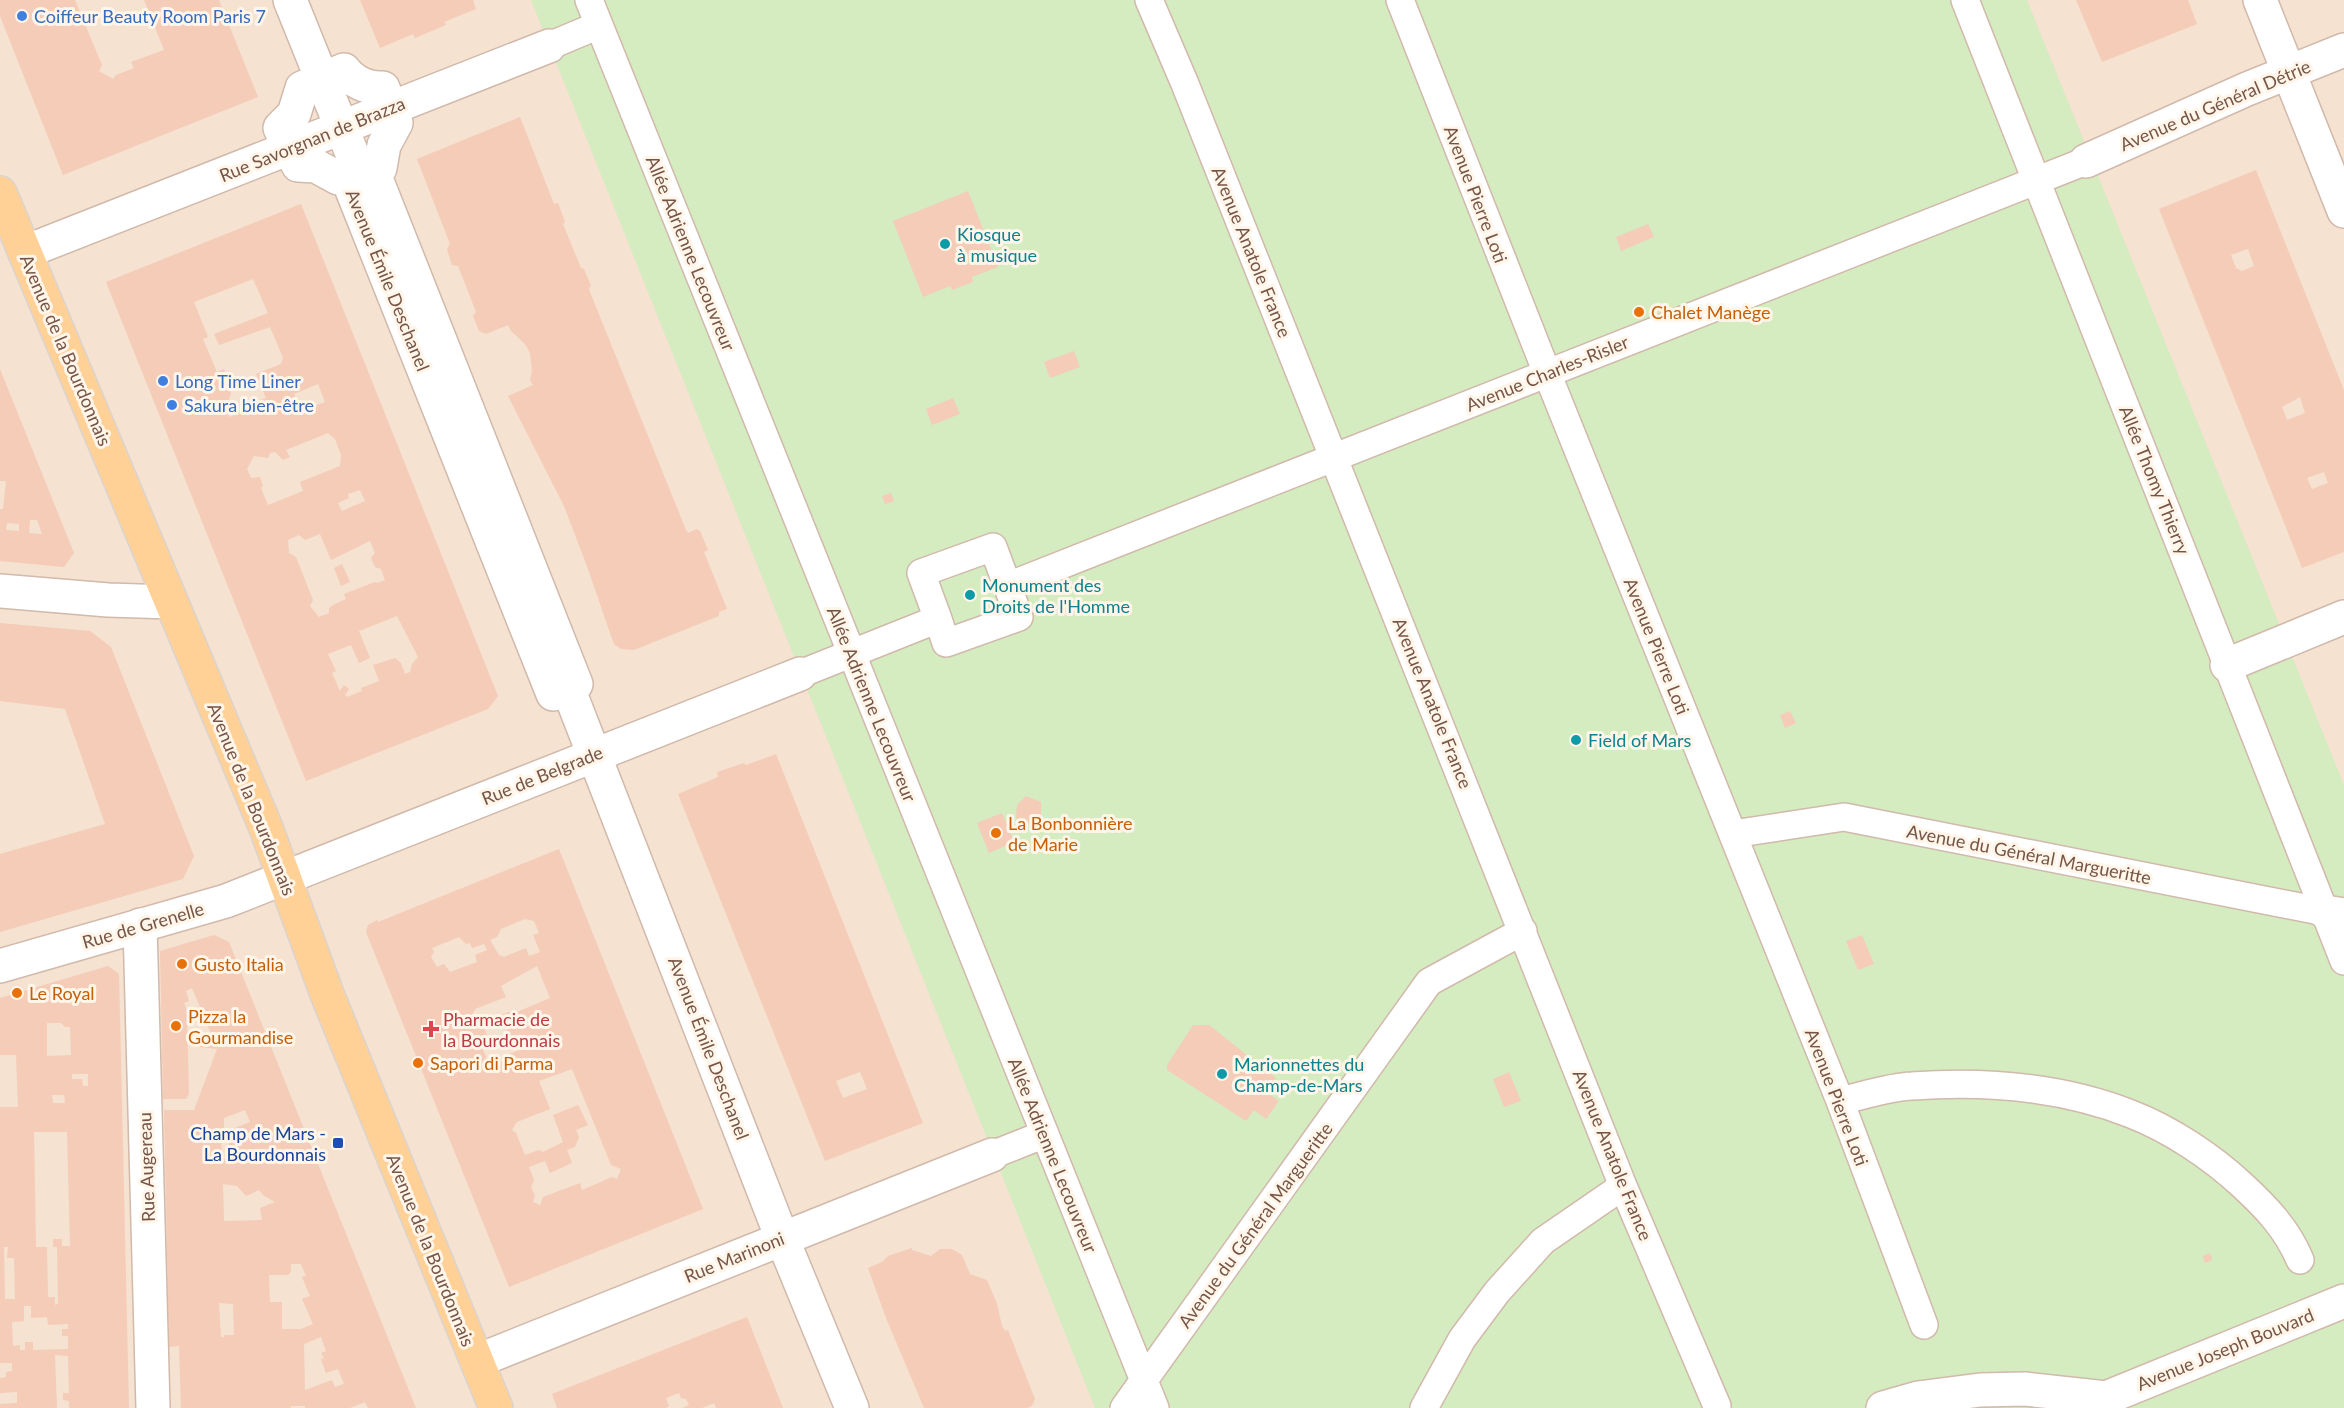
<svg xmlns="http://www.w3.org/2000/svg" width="2344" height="1408" viewBox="0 0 2344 1408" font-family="Lato,sans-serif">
<rect width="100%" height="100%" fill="#fdf1e2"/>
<path fill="#f5e2d0" d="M0 0H2344V1408H0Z"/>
<path fill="#d5ebc0" d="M531 0H2027L2344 785V1408H1095Z"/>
<path fill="#f4ccb8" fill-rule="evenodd" d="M0 0H75L102 65 99 71 113 79 116 75 134 68 131 62 164 50 144 0H219L258 97 63 175 0 16Z
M360 0H473L476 9 444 22 446 25 415 38 413 34 380 48Z
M2076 0H2188L2197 24 2102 62Z
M520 117 554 204 558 203 565 222 563 224 581 268 584 269 591 286 589 288 590 292 686 530 688 533 697 529 700 531 708 550 704 552 727 609 719 612V616L634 650 621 649 614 644 611 636 588 569 564 506 508 396 533 385 530 380 532 371 530 353 525 344 511 331 508 325 486 334 479 331 473 316 476 312 458 266 452 265 447 249 450 244 417 159Z
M2256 170 2344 390V552L2302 568 2159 209ZM2248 249 2254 266 2242 271 2236 268 2231 255ZM2300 397 2305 413 2287 420 2282 407ZM2324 472 2328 483 2312 489 2307 478Z
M968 191 998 267 972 277 973 282 952 290 950 286 923 297 893 221Z
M301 204 498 696 488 709 306 781 106 282ZM253 279 268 313 214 334 219 345 270 327 283 358 281 364 256 374 266 398 245 406 244 411 229 417 222 403 229 400 231 393 224 378 227 377 224 369 217 372 203 339 208 337 194 302ZM318 384 325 402 312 407 311 403 300 407 294 394ZM328 433 335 439 341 455 340 466 300 482 303 491 268 505 261 488 263 486 260 477 251 478 247 469 254 456 268 458 270 453 275 452 283 460 290 457 286 450ZM360 490 365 501 342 511 338 503 349 498 348 494ZM320 534 331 560 370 541 375 553 371 558 375 567 381 569 385 580 377 583 375 582 344 594 346 599 333 605 329 608V613L319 617 310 606 313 600 296 557 289 553 288 540 299 535 305 540ZM397 616 418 657 412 664 410 672 405 674 401 663 395 658 373 665 379 681 361 688 362 691 347 697 345 695 349 689 344 685 340 691 332 673 336 671 328 654 351 645 359 663 370 658 359 631Z
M1648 224 1654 237 1621 251 1616 237Z
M1074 351 1080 367 1050 378 1044 362Z
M0 369 74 553 64 567 0 561V509H3L6 481H0ZM30 520H37L42 534 29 533ZM7 523 19 524V531L6 530Z
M953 398 960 414 932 425 926 409Z
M891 493 894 501 885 504 882 496Z
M342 564 350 582 341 586 334 568Z
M0 623 90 631 111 647 194 856 183 879 0 932V854L105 824 65 709 0 701Z
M1790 711 1796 723 1785 728 1780 715Z
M776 754 923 1123 825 1161 678 794 718 777 717 772 744 763 746 765ZM860 1072 867 1089 843 1098 836 1081Z
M1026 796 1041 802V815L1031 824 1016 818 1017 805Z
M1002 813 1014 842 989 853 977 823Z
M559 849 703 1209 509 1287 366 932 368 925 377 920 378 922ZM525 919 534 921 539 933 533 935 540 952 529 956 526 948 504 957 499 955 490 940 497 937 501 929ZM459 937 466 944 470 943 472 948 484 944 487 950 475 955 477 962 450 972 444 964 437 967 431 957 434 952 432 948ZM537 966 550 998 512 1014 511 1011 501 1015 510 1038 520 1034 526 1048 506 1055 505 1060 490 1065 482 1048 489 1040 484 1028 480 1026 475 1028 471 1017 475 1009 506 997 501 986ZM572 1069 611 1165 621 1169 617 1179 612 1177 582 1190 580 1183 543 1197 540 1205 533 1202 535 1196 531 1187 534 1180 529 1167 545 1161 550 1173 572 1163 567 1150 575 1147 579 1137 576 1130 588 1125 578 1105 553 1115 563 1142 543 1152 539 1150 525 1155 516 1133 512 1130 517 1122 550 1109 539 1081Z
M214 935 229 942 416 1408H368L365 1402 350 1408H305V1406H291V1408H181L179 1346 169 1347 164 1110H194L217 1049 200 1047 201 1043H209L214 1041 192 988 186 991 189 1001 184 1003 187 1010 189 1094 186 1099H163L160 951ZM245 1110 250 1122 235 1128 237 1136H229V1145H237L238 1155H234V1159H222L221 1137H224V1118ZM272 1148 277 1160 269 1164 263 1151ZM223 1184 237 1186 246 1196 259 1190 263 1195 275 1202 260 1208 262 1220 224 1221ZM291 1264H301L306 1276 302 1277 310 1296 302 1299 313 1324 301 1329H282V1302H270L269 1275H288L291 1272ZM219 1303 233 1304 234 1335H224V1337H221ZM321 1337 326 1351 321 1353 324 1358 321 1359 326 1373 338 1369 344 1384 335 1387 332 1380 305 1390 304 1344Z
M1862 935 1874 964 1858 970 1846 941Z
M108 966 119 974 129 1408H69V1401L63 1400V1393H69L68 1356 55 1355 57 1408H0V1404L17 1403V1392L0 1393V1378L6 1377V1372L12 1371V1363H0V1107H18L16 1055H0V998ZM47 1023H61L65 1027H70L71 1055 47 1056ZM72 1074H88V1086H83L82 1079H72ZM52 1095H64L65 1103H53ZM34 1132H67L70 1246H62V1239H53V1247H57L58 1304 55 1305V1297H48L47 1247H36ZM4 1247H8L7 1258H14L15 1299H5ZM24 1306H31V1318L47 1317 48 1325 68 1324V1329H62V1336H68V1349L33 1350V1342H25V1350H20V1345L13 1346 12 1322 24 1321Z
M1193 1025H1209L1276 1078 1266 1092 1279 1101 1266 1119 1254 1110 1246 1121 1167 1070V1065Z
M1509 1072 1521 1101 1504 1107 1493 1079Z
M912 1248V1250L931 1256 940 1249H952L962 1255 970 1274 987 1280 997 1304 1002 1326 1005 1331 1008 1330 1035 1399 1032 1406 1027 1408H924L886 1318 868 1268 882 1262 888 1256Z
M2210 1253 2212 1260 2205 1263 2203 1256Z
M747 1317 783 1408H716L714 1403 702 1408H682L689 1405 686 1399 681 1398 679 1393 666 1398 669 1406 666 1408H557L552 1394Z"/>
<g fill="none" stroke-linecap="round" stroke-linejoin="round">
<g stroke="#d1b9ab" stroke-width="30">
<path id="pedestrian" d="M589 0 1155 1408
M1149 0 1185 84 1623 1186 1717 1406
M1400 0 1547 373 1840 1101 1924 1325
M1965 0 2344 961
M549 46 599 25
M1008 586 2086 161
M800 674 938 619 946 643 1019 617 993 547 921 573 938 619
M1733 834 1844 817 2325 912
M1840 1101C1863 1096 1888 1087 1912 1086 1984 1081 2063 1087 2131 1114 2170 1129 2212 1157 2242 1185 2266 1207 2287 1229 2300 1260
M992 1155 1045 1134
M1124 1408 1429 982 1523 931
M1424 1408 1462 1339 1497 1292 1543 1241 1623 1186"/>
</g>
<g stroke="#d1b9ab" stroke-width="36">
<path id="minor" d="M290 0 568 688 782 1238 852 1408
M2260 0 2344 211
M344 70C353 82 368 89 383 88L396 123 384 145 380 168 373 171 576 684 553 694 346 175 338 178 316 166 298 165 280 128 294 114 302 88Z
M2086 161 2247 89 2344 50
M25 252 549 46
M0 591 108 600 171 602
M2227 665 2344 617
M2325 912 2344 915
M140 925 153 1408
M0 966 226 901 800 674
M477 1361 992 1155
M1883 1408 1918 1398 1980 1390 2025 1389 2106 1398 2344 1301"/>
</g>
<g stroke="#dbd3cf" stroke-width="36">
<path id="primary" d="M0 193 266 828 327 994 496 1408"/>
</g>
<use href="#pedestrian" stroke="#fff" stroke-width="27"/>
<use href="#minor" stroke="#fff" stroke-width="33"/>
<use href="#primary" stroke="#ffd197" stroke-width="33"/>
</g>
<g fill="#3f7fe0" stroke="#fff5e9" stroke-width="2">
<circle cx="22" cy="16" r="6"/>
<circle cx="163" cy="381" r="6"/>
<circle cx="172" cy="405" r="6"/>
</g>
<g fill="#0f9aa8" stroke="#fff5e9" stroke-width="2">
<circle cx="945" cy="244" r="6"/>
<circle cx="970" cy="595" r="6"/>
<circle cx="1576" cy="740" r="6"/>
<circle cx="1222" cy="1074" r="6"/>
</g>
<g fill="#e8710a" stroke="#fff5e9" stroke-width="2">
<circle cx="1639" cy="312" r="6"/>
<circle cx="996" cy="833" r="6"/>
<circle cx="182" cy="964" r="6"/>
<circle cx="17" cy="993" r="6"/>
<circle cx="176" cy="1026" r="6"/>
<circle cx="418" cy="1063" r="6"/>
</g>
<path fill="#e0444e" stroke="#fff5e9" stroke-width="2" d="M428 1020h6v6h6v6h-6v6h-6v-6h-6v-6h6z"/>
<rect fill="#1a4fb4" stroke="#fff5e9" stroke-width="2" x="332" y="1137" width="12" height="12" rx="3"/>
<g text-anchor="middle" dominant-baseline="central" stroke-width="6" stroke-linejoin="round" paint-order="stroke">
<g font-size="18" fill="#366cbe" stroke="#fff5e9" text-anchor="start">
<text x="34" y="16">Coiffeur Beauty Room Paris 7</text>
<text x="175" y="381">Long Time Liner</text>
<text x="184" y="405">Sakura bien-être</text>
</g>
<g font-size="18" fill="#765547" stroke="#fff5e9">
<text transform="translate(2215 105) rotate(-23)">Avenue du Général Détrie</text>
<text transform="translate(312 139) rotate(-22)">Rue Savorgnan de Brazza</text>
<text transform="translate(1476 194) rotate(69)">Avenue Pierre Loti</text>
<text transform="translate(1252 252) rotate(68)">Avenue Anatole France</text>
<text transform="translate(691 253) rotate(68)">Allée Adrienne Lecouvreur</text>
<text transform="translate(388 280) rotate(68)">Avenue Émile Deschanel</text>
<text transform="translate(66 350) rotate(67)">Avenue de la Bourdonnais</text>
<text transform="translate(1547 373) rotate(-22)">Avenue Charles-Risler</text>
<text transform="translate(2155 480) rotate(68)">Allée Thomy Thierry</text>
<text transform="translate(1657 646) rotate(68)">Avenue Pierre Loti</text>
<text transform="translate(1433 703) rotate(68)">Avenue Anatole France</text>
<text transform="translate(872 704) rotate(68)">Allée Adrienne Lecouvreur</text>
<text transform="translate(542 775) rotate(-22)">Rue de Belgrade</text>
<text transform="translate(252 799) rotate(68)">Avenue de la Bourdonnais</text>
<text transform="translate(2029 854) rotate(11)">Avenue du Général Margueritte</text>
<text transform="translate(143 925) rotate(-16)">Rue de Grenelle</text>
<text transform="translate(709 1048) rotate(69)">Avenue Émile Deschanel</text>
<text transform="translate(1837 1097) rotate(69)">Avenue Pierre Loti</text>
<text transform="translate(1053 1155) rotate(68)">Allée Adrienne Lecouvreur</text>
<text transform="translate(1613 1155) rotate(68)">Avenue Anatole France</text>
<text transform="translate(146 1167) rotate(-92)">Rue Augereau</text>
<text transform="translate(1255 1225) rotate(-54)">Avenue du Général Margueritte</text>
<text transform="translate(431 1250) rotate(68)">Avenue de la Bourdonnais</text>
<text transform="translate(734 1257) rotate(-22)">Rue Marinoni</text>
<text transform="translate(2225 1349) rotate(-22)">Avenue Joseph Bouvard</text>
</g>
<g font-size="18" fill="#0d838f" stroke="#fff5e9" text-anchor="start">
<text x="957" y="234">Kiosque<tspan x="957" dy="21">à musique</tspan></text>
<text x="982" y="585">Monument des<tspan x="982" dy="21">Droits de l'Homme</tspan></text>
<text x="1588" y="740">Field of Mars</text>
<text x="1234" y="1064">Marionnettes du<tspan x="1234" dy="21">Champ-de-Mars</tspan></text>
</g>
<g font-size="18" fill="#c56008" stroke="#fff5e9" text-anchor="start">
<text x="1651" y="312">Chalet Manège</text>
<text x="1008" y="823">La Bonbonnière<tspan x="1008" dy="21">de Marie</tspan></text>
<text x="194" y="964">Gusto Italia</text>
<text x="29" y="993">Le Royal</text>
<text x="188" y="1016">Pizza la<tspan x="188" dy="21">Gourmandise</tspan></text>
<text x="430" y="1063">Sapori di Parma</text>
</g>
<g font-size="18" fill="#be3a42" stroke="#fff5e9" text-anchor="start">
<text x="443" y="1019">Pharmacie de<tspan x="443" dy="21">la Bourdonnais</tspan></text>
</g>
<g font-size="18" fill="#164399" stroke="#fff5e9" text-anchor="end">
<text x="326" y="1133">Champ de Mars -<tspan x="326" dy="21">La Bourdonnais</tspan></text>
</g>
</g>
</svg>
